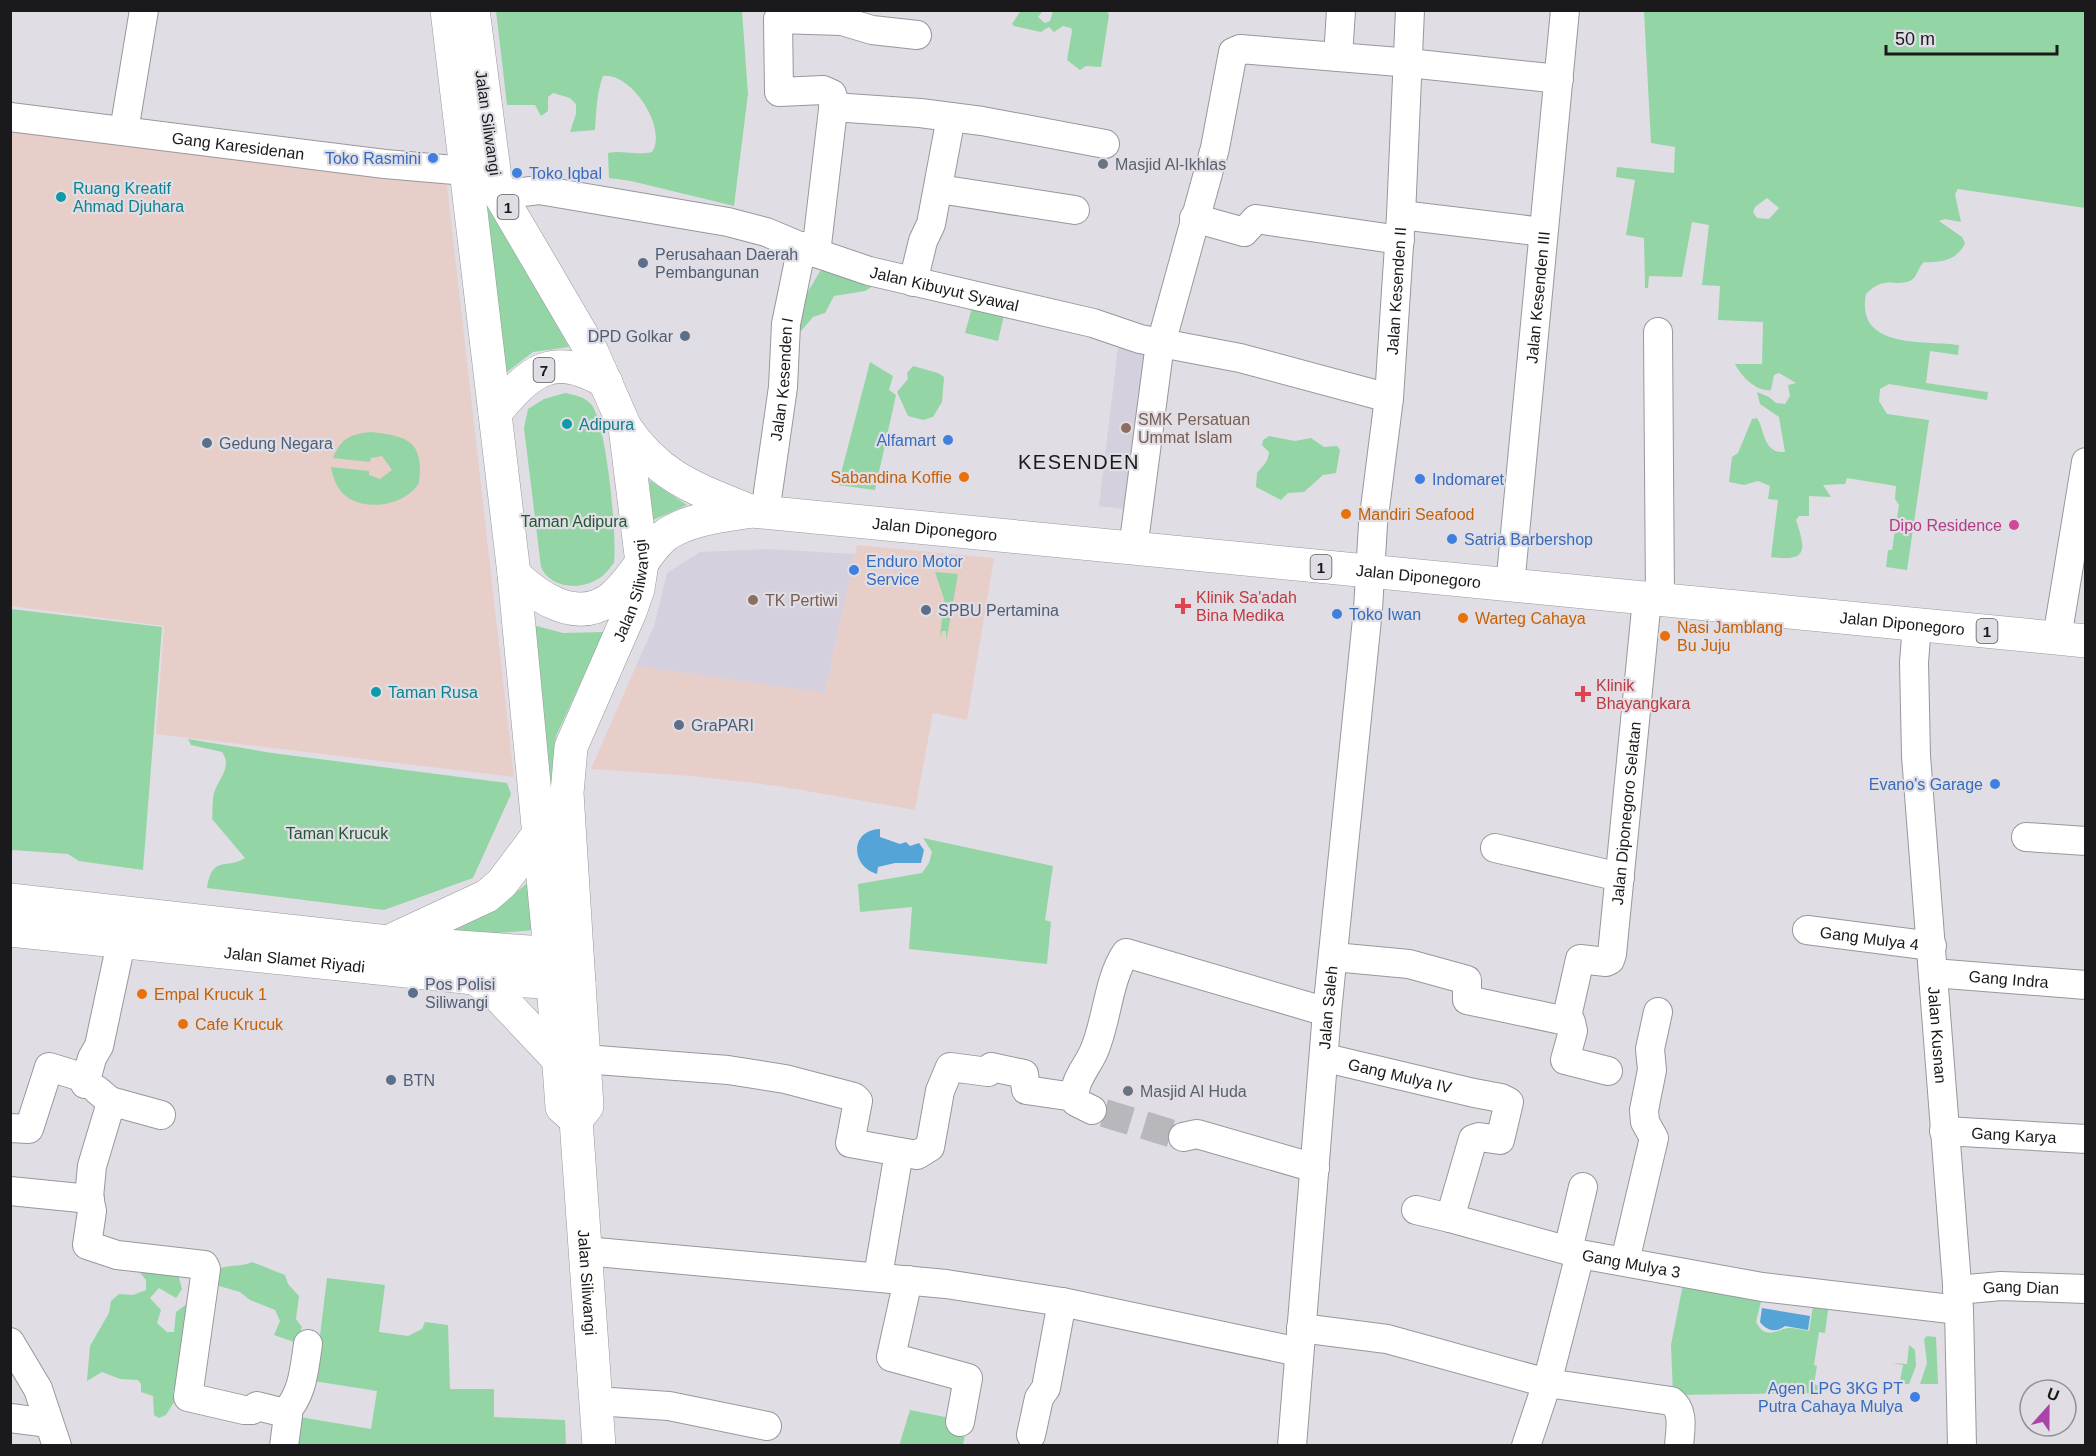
<svg xmlns="http://www.w3.org/2000/svg" width="2096" height="1456" viewBox="0 0 2096 1456" font-family="Helvetica,sans-serif">
<rect width="100%" height="100%" fill="#e0dee4"/>
<path fill="#e8cec9" d="M10 130 446 176 514 777 156 734 164 626 11 606Z
M857 545 994 558 967 720 933 713 915 810 778 786 692 776 591 769 636 666 825 693Z"/>
<path fill="#d4d0dd" d="M1119 339 1153 350 1134 510 1099 506Z
M767 549 855 554 825 693 636 666 654 626 667 573 700 552Z"/>
<path fill="#93d5a4" fill-rule="evenodd" d="M1021 10 1043 11 1038 17 1045 23 1050 21 1053 11H1107L1109 15 1101 67 1086 66 1080 70 1067 60 1072 31 1071 28 1063 26 1054 32 1049 27 1041 32 1014 26 1012 24Z
M496 11H742L748 94 734 206 631 181 609 178 608 153C623 150 636 156 652 152 668 128 631 72 603 76 597 91 596 113 595 130L570 132 576 114V104L570 98 553 93 548 97V111L541 116 535 105H507Z
M1644 11H2085V208L1958 189 1955 194 1961 222 1945 219 1939 221 1962 237 1965 243C1958 260 1940 263 1924 262 1918 267 1917 278 1910 281 1893 287 1885 275 1866 294 1855 350 1926 340 1959 345L1958 355 1930 351 1926 383 1988 392 1987 400 1889 384 1880 389 1879 401 1887 414 1929 420 1907 570 1886 567 1888 550H1892L1899 505 1895 499 1896 486 1847 478 1845 484 1823 485 1831 497 1809 496V516H1799L1796 520C1806 550 1808 562 1771 557L1778 500 1768 499 1770 486 1758 481 1744 485 1729 482 1732 457 1738 453 1752 419 1757 418C1765 430 1763 454 1785 452L1779 417 1760 404 1757 392 1769 397 1776 403 1785 404 1790 396 1788 385 1796 383 1779 373 1774 375 1771 390C1756 392 1741 376 1735 364H1762L1763 322 1718 320 1720 286 1702 285 1709 225 1692 222 1682 277 1649 276 1648 288H1645L1644 238 1626 235 1635 180 1616 177 1617 167 1674 173 1675 147 1651 143ZM1767 198 1779 208 1769 219 1757 218 1753 212 1755 207Z
M486 204 491 207 569 347 533 352 503 375Z
M822 268 873 286 865 291 834 296 825 313 813 317 801 331 796 329 806 295Z
M973 304 1005 311 998 341 965 333Z
M870 362 893 376 889 390 896 395 875 490 838 485Z
M913 366 938 373 944 377 942 402 933 417 923 420 908 416 897 392 908 379 907 373Z
M565 393C575 395 587 397 593 407 607 430 617 534 614 563 610 567 606 574 601 577 583 591 550 589 541 567L524 428 528 409 544 399Z
M371 432C409 436 424 442 419 483 406 504 372 511 350 499 338 492 333 479 331 467L369 471V475L380 479 392 470 382 456 371 458 370 462 333 458C341 438 351 434 371 432Z
M1269 436 1295 441 1311 438 1324 447 1337 446 1340 450 1336 473 1323 475 1304 492 1288 493 1281 500 1256 487 1257 473C1263 465 1268 463 1269 452L1262 445 1263 440Z
M649 480 687 505 653 520Z
M935 572 958 574 947 637 946 639V631H942L940 637 944 599Z
M11 609 162 627 143 870 79 861 68 854 13 850 11 853Z
M533 625 563 633 604 632 556 736 550 787Z
M188 739 272 753 507 783 511 794 473 878 384 910 207 888C212 854 227 870 245 858L212 819C213 811 212 801 214 793 218 779 233 767 222 752L191 745Z
M923 838 1053 866 1045 920 1051 922 1047 964 909 949 912 907 860 912 858 884 922 873 929 863 932 852Z
M530 881 535 930 464 936 436 935C472 924 500 906 530 881Z
M252 1262 285 1275 288 1284 299 1296 296 1319 302 1327 297 1343 274 1335 280 1321 275 1310 250 1300 240 1292 219 1286 216 1282V1271C227 1263 240 1268 252 1262Z
M138 1270 178 1274 182 1289 176 1298 159 1288 150 1298 161 1310 157 1323 167 1332H174L176 1312 188 1303 179 1378 173 1392 174 1402 166 1415 159 1418 154 1415 153 1396 141 1392V1384L138 1380 120 1379 102 1372 87 1381 90 1346 109 1313 111 1301 119 1294 133 1295 146 1290V1280Z
M327 1278 385 1285 379 1332 408 1336 422 1329 425 1322 448 1325 450 1389H494V1417L565 1420 566 1445 289 1446 294 1416 371 1429 377 1391 307 1380 319 1344Z
M1684 1279 1763 1293 1756 1322C1766 1341 1777 1329 1789 1328 1795 1328 1803 1330 1809 1331L1814 1300 1829 1303 1825 1333 1819 1332 1814 1365 1817 1366 1814 1384 1824 1388 1823 1393 1673 1395 1671 1345Z
M1927 1336 1936 1337 1938 1384H1920L1927 1363 1924 1339Z
M1909 1345 1915 1350 1916 1366 1909 1384H1889V1380L1900 1381 1903 1365 1892 1363 1907 1364Z
M910 1410 960 1420 966 1430 963 1445 899 1446Z"/>
<path fill="#54a4d7" d="M880 829V837L900 844 906 842 910 846 919 843 924 850 921 863H895L878 867 877 874C850 866 850 830 880 829Z
M1762 1308 1810 1316 1808 1330 1785 1326C1776 1333 1767 1331 1760 1322Z"/>
<g fill="none" stroke-linecap="round" stroke-linejoin="round">
<path stroke="#b8b7bc" stroke-width="28" stroke-dasharray="28 14" stroke-linecap="butt" d="M1104 1113 1183 1137"/>
<g stroke="#98979c" stroke-width="30">
<g id="minor">
<path d="M1338 57 1341 10"/>
<path d="M833 107 920 113 982 121 1105 144"/>
<path id="s1" d="M10 117 385 164 466 171"/>
<path d="M124 131 144 10"/>
<path d="M939 189 1075 210"/>
<path id="s2" d="M500 195 539 190 728 222 766 232 816 253 869 271 1093 323 1140 339 1240 358 1389 398"/>
<path d="M1401 215 1543 232"/>
<path d="M1194 218 1244 232 1256 219 1400 240"/>
<path d="M816 253 834 101 832 94 823 90 779 92 778 19 842 21 872 30 917 35"/>
<path d="M913 282 923 241 931 224 951 117"/>
<path d="M1658 332 1660 600"/>
<path id="s3" d="M765 513 783 387 786 324 802 246"/>
<path d="M1133 549 1159 351 1215 148 1233 52 1240 49 1399 62 1559 79"/>
<path id="s4" d="M1510 586 1565 10"/>
<path id="s5" d="M1917 625 1914 662 1916 756 1959 1310 1962 1446"/>
<path d="M2057 638 2086 462"/>
<path d="M2026 837 2086 841"/>
<path d="M1495 848 1620 877"/>
<path id="s6" d="M1807 930 1932 946"/>
<path d="M1334 957 1409 964 1467 980V1000L1571 1022 1573 1031 1565 1060 1608 1071"/>
<path id="s7" d="M1933 973 2086 985"/>
<path id="s8" d="M1566 1021 1580 959 1606 962 1610 960 1612 954 1647 599"/>
<path id="s9" d="M1326 1058 1474 1093 1501 1098 1509 1102 1500 1140 1479 1137 1473 1139 1450 1218 1580 1254"/>
<path d="M584 1059 728 1070 785 1079 854 1097 858 1101 850 1143 917 1155 930 1147 940 1091 950 1067 988 1072 991 1067 1024 1074 1026 1090 1074 1097"/>
<path d="M85 1084 92 1058 99 1046 121 943"/>
<path d="M97 1090 110 1101V1106L92 1166 89 1197 92 1211 87 1245 117 1255 204 1265 206 1269 188 1397 244 1410H252L257 1406 285 1413 288 1416 284 1446"/>
<path d="M110 1101 161 1115"/>
<path d="M1092 1110 1076 1102C1070 1084 1088 1066 1094 1051 1107 1022 1108 979 1126 953L1327 1012"/>
<path d="M10 1128 29 1129 49 1067 85 1078"/>
<path id="s10" d="M1944 1131 2086 1139"/>
<path d="M1183 1137 1197 1134 1315 1168"/>
<path d="M10 1191 90 1199"/>
<path d="M1416 1210 1450 1218"/>
<path d="M1568 1250 1583 1187"/>
<path d="M585 1251 946 1284 1062 1302 1299 1352"/>
<path d="M1625 1261 1654 1138 1645 1122 1644 1110 1652 1070 1650 1049 1658 1012"/>
<path d="M878 1276 899 1152"/>
<path d="M908 1280 891 1357 968 1378 960 1422"/>
<path id="s11" d="M1957 1290 2001 1286 2086 1289"/>
<path id="s12" d="M1301 1328 1387 1339 1547 1383 1580 1254 1762 1287 1959 1310"/>
<path d="M10 1342 38 1389 57 1446"/>
<path d="M596 1401 669 1406 767 1426"/>
<path d="M285 1413C303 1394 304 1370 308 1344"/>
<path d="M10 1418 49 1423"/>
<path d="M1031 1435 1039 1398 1046 1388 1062 1302"/>
<path id="s13" d="M1292 1446 1327 1012 1368 609 1373 524 1389 398 1401 215 1410 10"/>
<path d="M1526 1446 1547 1383 1671 1401C1685 1411 1680 1430 1679 1446"/>
</g>
</g>
<g stroke="#98979c" stroke-width="34">
<g id="major">
<path d="M474 978 493 990 558 1059"/>
<path d="M553 983 562 1107 576 1120"/>
<path id="s14" d="M579 984 587 1106 576 1120 599 1446"/>
</g>
</g>
<g stroke="#98979c" stroke-width="34">
<g id="highway">
<path d="M447 10 514 574 553 983"/>
<path d="M495 413C530 371 553 350 606 382"/>
<path d="M625 427C660 478 694 488 750 511"/>
<path id="s15" d="M514 574C538 598 576 623 609 600 620 592 629 580 637 569 647 557 654 543 667 534 692 518 723 516 752 511L2086 641"/>
<path d="M10 900 388 942 573 955"/>
<path id="s16" d="M10 930 474 978 579 984 567 793 571 747 630 612 638 589 642 563 625 427 592 352 500 195 495 178 473 10"/>
<path d="M390 941 487 896 502 883 538 835"/>
</g>
</g>
<use href="#minor" stroke="#fff" stroke-width="28"/>
<use href="#major" stroke="#fff" stroke-width="33"/>
<use href="#highway" stroke="#fff" stroke-width="33"/>
</g>
<g fill="#3f7fe0" stroke="#e0dee4" stroke-width="2">
<circle cx="433" cy="158" r="6"/>
<circle cx="517" cy="173" r="6"/>
<circle cx="948" cy="440" r="6"/>
<circle cx="1420" cy="479" r="6"/>
<circle cx="1452" cy="539" r="6"/>
<circle cx="854" cy="570" r="6"/>
<circle cx="1337" cy="614" r="6"/>
<circle cx="1995" cy="784" r="6"/>
<circle cx="1915" cy="1397" r="6"/>
</g>
<g fill="#6b7280" stroke="#e0dee4" stroke-width="2">
<circle cx="1103" cy="164" r="6"/>
<circle cx="1128" cy="1091" r="6"/>
</g>
<g fill="#0f9aa8" stroke="#e0dee4" stroke-width="2">
<circle cx="61" cy="197" r="6"/>
<circle cx="567" cy="424" r="6"/>
<circle cx="376" cy="692" r="6"/>
</g>
<g fill="#5c6f8a" stroke="#e0dee4" stroke-width="2">
<circle cx="643" cy="263" r="6"/>
<circle cx="685" cy="336" r="6"/>
<circle cx="207" cy="443" r="6"/>
<circle cx="926" cy="610" r="6"/>
<circle cx="679" cy="725" r="6"/>
<circle cx="413" cy="993" r="6"/>
<circle cx="391" cy="1080" r="6"/>
</g>
<g fill="#8d6e63" stroke="#e0dee4" stroke-width="2">
<circle cx="1126" cy="428" r="6"/>
<circle cx="753" cy="600" r="6"/>
</g>
<g fill="#e8710a" stroke="#e0dee4" stroke-width="2">
<circle cx="964" cy="477" r="6"/>
<circle cx="1346" cy="514" r="6"/>
<circle cx="1463" cy="618" r="6"/>
<circle cx="1665" cy="636" r="6"/>
<circle cx="142" cy="994" r="6"/>
<circle cx="183" cy="1024" r="6"/>
</g>
<circle fill="#d1479c" stroke="#e0dee4" stroke-width="2" cx="2014" cy="525" r="6"/>
<g fill="#e0444e" stroke="#e0dee4" stroke-width="2">
<path d="M1180 597h6v6h6v6h-6v6h-6v-6h-6v-6h6z"/>
<path d="M1580 685h6v6h6v6h-6v6h-6v-6h-6v-6h6z"/>
</g>
<g text-anchor="middle" dominant-baseline="central" stroke-width="4.5" stroke-linejoin="round" paint-order="stroke">
<g fill="#e0dee4" stroke="#555558" stroke-width="1.5">
<rect x="497.5" y="195" width="21" height="24" rx="4.5"/>
<rect x="533.5" y="358" width="21" height="24" rx="4.5"/>
<rect x="1310.5" y="555" width="21" height="24" rx="4.5"/>
<rect x="1976.5" y="619" width="21" height="24" rx="4.5"/>
</g>
<g font-size="15" font-weight="bold" fill="#1a1a1c">
<text x="508" y="207">1</text>
<text x="544" y="370">7</text>
<text x="1321" y="567">1</text>
<text x="1987" y="631">1</text>
</g>
<g font-size="16" fill="#1a1a1c" stroke="#e0dee4">
<text transform="translate(488 123) rotate(82)">Jalan Siliwangi</text>
<text stroke="none"><textPath href="#s1" startOffset="230">Gang Karesidenan</textPath></text>
<text stroke="none"><textPath href="#s2" startOffset="458">Jalan Kibuyut Syawal</textPath></text>
<text stroke="none"><textPath href="#s13" startOffset="1160">Jalan Kesenden II</textPath></text>
<text stroke="none"><textPath href="#s4" startOffset="290">Jalan Kesenden III</textPath></text>
<text stroke="none"><textPath href="#s3" startOffset="135">Jalan Kesenden I</textPath></text>
<text stroke="none"><textPath href="#s15" startOffset="468">Jalan Diponegoro</textPath></text>
<text stroke="none"><textPath href="#s15" startOffset="954">Jalan Diponegoro</textPath></text>
<text stroke="none"><textPath href="#s16" startOffset="978">Jalan Siliwangi</textPath></text>
<text stroke="none"><textPath href="#s15" startOffset="1440">Jalan Diponegoro</textPath></text>
<text stroke="none"><textPath href="#s8" startOffset="242">Jalan Diponegoro Selatan</textPath></text>
<text stroke="none"><textPath href="#s6" startOffset="63">Gang Mulya 4</textPath></text>
<text stroke="none"><textPath href="#s16" startOffset="286">Jalan Slamet Riyadi</textPath></text>
<text stroke="none"><textPath href="#s7" startOffset="76">Gang Indra</textPath></text>
<text stroke="none"><textPath href="#s13" startOffset="440">Jalan Saleh</textPath></text>
<text stroke="none"><textPath href="#s5" startOffset="411">Jalan Kusnan</textPath></text>
<text stroke="none"><textPath href="#s9" startOffset="76">Gang Mulya IV</textPath></text>
<text stroke="none"><textPath href="#s10" startOffset="70">Gang Karya</textPath></text>
<text stroke="none"><textPath href="#s12" startOffset="438">Gang Mulya 3</textPath></text>
<text stroke="none"><textPath href="#s14" startOffset="303">Jalan Siliwangi</textPath></text>
<text stroke="none"><textPath href="#s11" startOffset="64">Gang Dian</textPath></text>
</g>
<g font-size="16" fill="#366cbe" stroke="#e0dee4" text-anchor="start">
<text x="421" y="158" text-anchor="end">Toko Rasmini</text>
<text x="529" y="173">Toko Iqbal</text>
<text x="936" y="440" text-anchor="end">Alfamart</text>
<text x="1432" y="479">Indomaret</text>
<text x="1464" y="539">Satria Barbershop</text>
<text x="866" y="561">Enduro Motor<tspan x="866" dy="18">Service</tspan></text>
<text x="1349" y="614">Toko Iwan</text>
<text x="1983" y="784" text-anchor="end">Evano's Garage</text>
<text x="1903" y="1388" text-anchor="end">Agen LPG 3KG PT<tspan x="1903" dy="18">Putra Cahaya Mulya</tspan></text>
</g>
<g font-size="16" fill="#5b616d" stroke="#e0dee4" text-anchor="start">
<text x="1115" y="164">Masjid Al-Ikhlas</text>
<text x="1140" y="1091">Masjid Al Huda</text>
</g>
<g font-size="16" fill="#0d838f" stroke="#e0dee4" text-anchor="start">
<text x="73" y="188">Ruang Kreatif<tspan x="73" dy="18">Ahmad Djuhara</tspan></text>
<text x="579" y="424">Adipura</text>
<text x="388" y="692">Taman Rusa</text>
</g>
<g font-size="16" fill="#4e5e75" stroke="#e0dee4" text-anchor="start">
<text x="655" y="254">Perusahaan Daerah<tspan x="655" dy="18">Pembangunan</tspan></text>
<text x="673" y="336" text-anchor="end">DPD Golkar</text>
<text x="219" y="443">Gedung Negara</text>
<text x="938" y="610">SPBU Pertamina</text>
<text x="691" y="725">GraPARI</text>
<text x="425" y="984">Pos Polisi<tspan x="425" dy="18">Siliwangi</tspan></text>
<text x="403" y="1080">BTN</text>
</g>
<g font-size="16" fill="#785e54" stroke="#e0dee4" text-anchor="start">
<text x="1138" y="419">SMK Persatuan<tspan x="1138" dy="18">Ummat Islam</tspan></text>
<text x="765" y="600">TK Pertiwi</text>
</g>
<g font-size="16" fill="#c56008" stroke="#e0dee4" text-anchor="start">
<text x="952" y="477" text-anchor="end">Sabandina Koffie</text>
<text x="1358" y="514">Mandiri Seafood</text>
<text x="1475" y="618">Warteg Cahaya</text>
<text x="1677" y="627">Nasi Jamblang<tspan x="1677" dy="18">Bu Juju</tspan></text>
<text x="154" y="994">Empal Krucuk 1</text>
<text x="195" y="1024">Cafe Krucuk</text>
</g>
<g font-size="16" fill="#215733" stroke="#e0dee4">
<text x="574" y="521">Taman Adipura</text>
<text x="337" y="833">Taman Krucuk</text>
</g>
<g font-size="16" fill="#b23c85" stroke="#e0dee4" text-anchor="end">
<text x="2002" y="525">Dipo Residence</text>
</g>
<g font-size="16" fill="#be3a42" stroke="#e0dee4" text-anchor="start">
<text x="1196" y="597">Klinik Sa'adah<tspan x="1196" dy="18">Bina Medika</tspan></text>
<text x="1596" y="685">Klinik<tspan x="1596" dy="18">Bhayangkara</tspan></text>
</g>
<g font-size="20" letter-spacing="1.5" fill="#1a1a1c" stroke="#e0dee4">
<text x="1079" y="462">KESENDEN</text>
</g>
</g>
<rect width="2096" height="1456" fill="none" stroke="#1a1a1c" stroke-width="24"/>
<g transform="translate(2048 1408) rotate(21)"><circle r="28" fill="#e0dee4" stroke="#919094" stroke-width="1.5"/>
<path d="M0-4.5L10 22L0 15L-10 22Z" fill="#ab44a8"/>
<text y="-9" font-size="16" font-weight="bold" text-anchor="middle" fill="#1a1a1c">U</text>
</g>
<path d="M1886 45v9h171v-9" fill="none" stroke="#1a1a1c" stroke-width="3"/>
<text x="1895" y="45" font-size="18" fill="#1a1a1c" stroke="#e0dee4" stroke-width="4.5" paint-order="stroke">50 m</text>
</svg>
